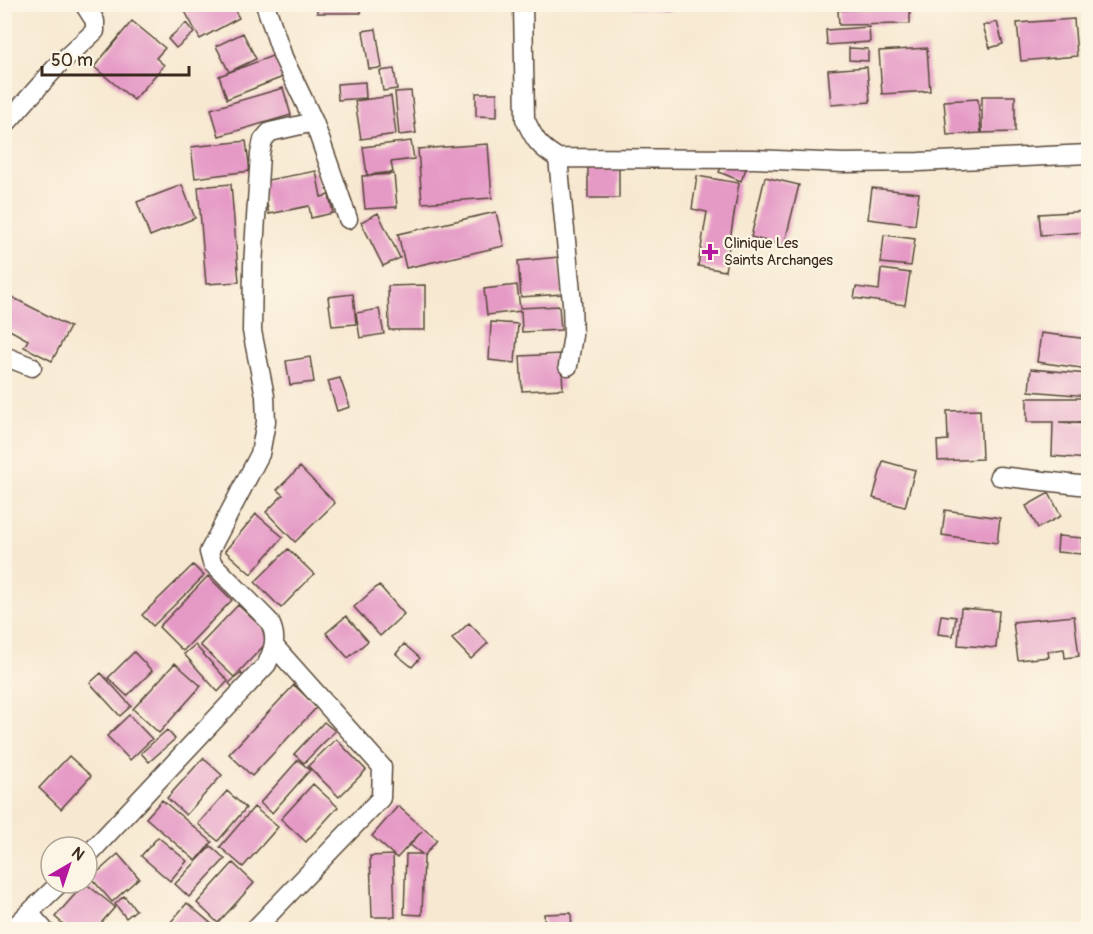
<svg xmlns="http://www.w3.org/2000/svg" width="1093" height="934" viewBox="0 0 1093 934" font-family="Pangolin,sans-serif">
<rect width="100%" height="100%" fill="#fcf5e5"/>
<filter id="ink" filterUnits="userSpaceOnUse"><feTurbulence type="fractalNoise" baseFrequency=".0167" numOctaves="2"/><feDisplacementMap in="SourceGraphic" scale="12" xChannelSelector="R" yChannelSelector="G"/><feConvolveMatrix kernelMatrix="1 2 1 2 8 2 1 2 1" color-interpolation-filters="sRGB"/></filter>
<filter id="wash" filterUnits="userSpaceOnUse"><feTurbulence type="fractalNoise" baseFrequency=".008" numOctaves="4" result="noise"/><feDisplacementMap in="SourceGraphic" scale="24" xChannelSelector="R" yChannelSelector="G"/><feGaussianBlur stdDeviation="1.35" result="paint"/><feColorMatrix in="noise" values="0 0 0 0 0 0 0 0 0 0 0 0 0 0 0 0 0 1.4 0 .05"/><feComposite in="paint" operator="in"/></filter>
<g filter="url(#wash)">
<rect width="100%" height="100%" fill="#f7e9d1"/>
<g id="blocks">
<path fill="#e59ac6" d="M181 4H231L239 18 200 39Z
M616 4H672L671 11 616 6Z
M939 4H965V7L939 6Z
M317 5H361V13H317Z
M910 9V24L839 25 838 10Z
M1074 19 1077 56 1021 61 1017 23Z
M132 21 165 48 156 58 164 65 134 100 94 67Z
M997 22 1003 44 990 48 983 26Z
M186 23 194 33 176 48 168 39Z
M869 27 870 42 827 45 826 30Z
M376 29 382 68 369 69 363 31Z
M243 33 256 59 229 72 216 46Z
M849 48 868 49V61L849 60Z
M927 48 930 91 882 94 879 51Z
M275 55 283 77 227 99 219 76Z
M867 67 870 102 831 105 828 70Z
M394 69 397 89 383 91 380 71Z
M365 82 366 98 338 100 337 84Z
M283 88 291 115 219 136 211 109Z
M411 91 416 133 399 135 395 92Z
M476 93H497V117L476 116Z
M391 96 396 134 361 139 355 101Z
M982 96H1015V132L982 133Z
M978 99 981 133 947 135 944 101Z
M246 141 250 171 195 178 191 147Z
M411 141 414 159 391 162 393 172 367 175 363 147Z
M488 144 492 198 422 203 418 149Z
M724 161 746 169 741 181 719 172Z
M588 163H619V198H588Z
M316 171 321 197 329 195 333 213 311 218 309 206 269 214 262 181Z
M394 174 397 207 365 209 362 176Z
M697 176 739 183 725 271 698 266 707 212 692 209Z
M765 177 799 185 784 246 751 237Z
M231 184 239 282 206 284 198 187Z
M182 185 195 218 150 236 137 202Z
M872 188 919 193 915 225 868 219Z
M1088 211V232L1041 235 1039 214Z
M496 212 504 246 406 268 398 234Z
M378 213 400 258 383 266 361 222Z
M884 235 915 239 911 266 881 263Z
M559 257 562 294 521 297 518 261Z
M881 269 910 273 905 305 854 298 856 287 879 290Z
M425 285V330H389L388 286Z
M517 285 520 308 559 306 561 330 522 332 521 311 487 315 484 289Z
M4 293 70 327 52 361 24 347 28 340 8 329 4 335Z
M353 294 356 324 332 326 328 297Z
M379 309 384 334 360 338 356 313Z
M491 322 518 324 515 363 489 360Z
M1041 333 1088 339V369L1037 362Z
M561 354 563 389 522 391 520 356Z
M310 357 314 382 290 385 286 361Z
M1031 369 1088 374V396L1029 391Z
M340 378 350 407 337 411 328 381Z
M1027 398H1088V422H1059L1088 424V459L1052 456 1053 422H1027Z
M980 410 982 459 938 461 937 441 948 440 947 411Z
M883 461 915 470 905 507 873 498Z
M300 467 335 503 295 542 266 512 283 495 277 490Z
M1049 493 1061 516 1038 528 1026 506Z
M945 510 1000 518 997 543 942 535Z
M256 514 283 537 251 574 225 551Z
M1058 536 1083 538 1082 554 1057 552Z
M288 549 314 574 281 608 255 582Z
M193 565 204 576 153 626 142 615Z
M208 576 232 600 183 651 159 627Z
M379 585 404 614 380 636 354 607Z
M238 605 272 637 234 677 200 645Z
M961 608 999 611 996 648 958 645Z
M941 615 956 617 953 636 938 634Z
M346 616 368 641 348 658 326 633Z
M1074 616 1079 656 1065 658 1064 649 1048 651 1049 657 1018 660 1013 622Z
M469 623 488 643 471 659 452 639Z
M404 644 420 658 412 667 396 654Z
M195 645 228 681 218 692 184 654Z
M134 652 152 671 127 696 108 678Z
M175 663 201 686 159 733 133 709Z
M101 673 131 706 120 716 90 683Z
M241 673 246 680 234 689 229 683Z
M294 685 317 707 252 776 229 754Z
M129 715 152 739 130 760 107 736Z
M324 722 335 731 304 763 294 754Z
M167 730 175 739 149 762 141 753Z
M336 739 366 770 339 797 308 766Z
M69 756 91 776 61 809 39 788Z
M203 758 222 775 186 815 167 798Z
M298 760 310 770 272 813 260 803Z
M313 784 338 807 306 842 281 819Z
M227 791 246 808 218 841 198 824Z
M162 800 212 842 196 861 146 818Z
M398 806 437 840 424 856 422 915 404 914 406 854H422L410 845 422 831 397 858 372 836Z
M254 807 278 827 243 867 220 847Z
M158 837 187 861 170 881 141 856Z
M211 846 225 859 189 897 175 884Z
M118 854 139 878 112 902 91 878Z
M393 855 395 917H372L370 856Z
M233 863 254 883 218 923 197 903Z
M85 883 115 907 95 930H70L55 917Z
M124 896 136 910 126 918 115 904Z
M187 903 215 927 213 930H164Z
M571 913 572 930H545L544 914Z"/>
</g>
</g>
<g filter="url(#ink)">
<use href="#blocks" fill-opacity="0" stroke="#574739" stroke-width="1.5"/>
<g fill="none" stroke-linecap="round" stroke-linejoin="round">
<g stroke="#574739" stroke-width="21">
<path id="street" d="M265 4 283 57 314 122 348 219
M523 4 525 119C534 139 539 147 558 158L755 159 843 163 919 162 1088 154
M4 126 58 65 95 31V21L84 4
M558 158 572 303 573 335 568 366
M4 356 32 367
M999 476 1088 486
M87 856 267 664C274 648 278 637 269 621L212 563 209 552 260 454 266 422 265 396 252 331 253 266 260 154 263 140 270 132 314 122
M30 914 44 930
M11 930 60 883
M254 930 381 798 382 767 275 647"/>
</g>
<use href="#street" stroke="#fff" stroke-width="18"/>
</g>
</g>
<path fill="#b5179e" stroke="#fcf5e5" stroke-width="2" d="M707 243h6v6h6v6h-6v6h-6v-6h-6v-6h6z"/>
<g text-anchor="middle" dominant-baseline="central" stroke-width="4.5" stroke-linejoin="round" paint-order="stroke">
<g font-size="15" fill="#3b2a1e" stroke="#fcf5e5" text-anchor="start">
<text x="724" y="243">Clinique Les<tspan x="724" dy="17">Saints Archanges</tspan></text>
</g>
</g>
<rect width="1093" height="934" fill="none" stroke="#fcf5e5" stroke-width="24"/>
<g transform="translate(69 865) rotate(39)"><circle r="28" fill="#fcf5e5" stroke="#afa495" stroke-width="1.5"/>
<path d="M0-4.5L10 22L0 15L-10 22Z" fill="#b5179e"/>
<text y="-9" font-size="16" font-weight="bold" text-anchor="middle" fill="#3b2a1e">N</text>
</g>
<path d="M42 66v9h147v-9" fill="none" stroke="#3b2a1e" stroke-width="3"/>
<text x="51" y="66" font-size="18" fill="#3b2a1e" stroke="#fcf5e5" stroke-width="4.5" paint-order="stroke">50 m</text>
</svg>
